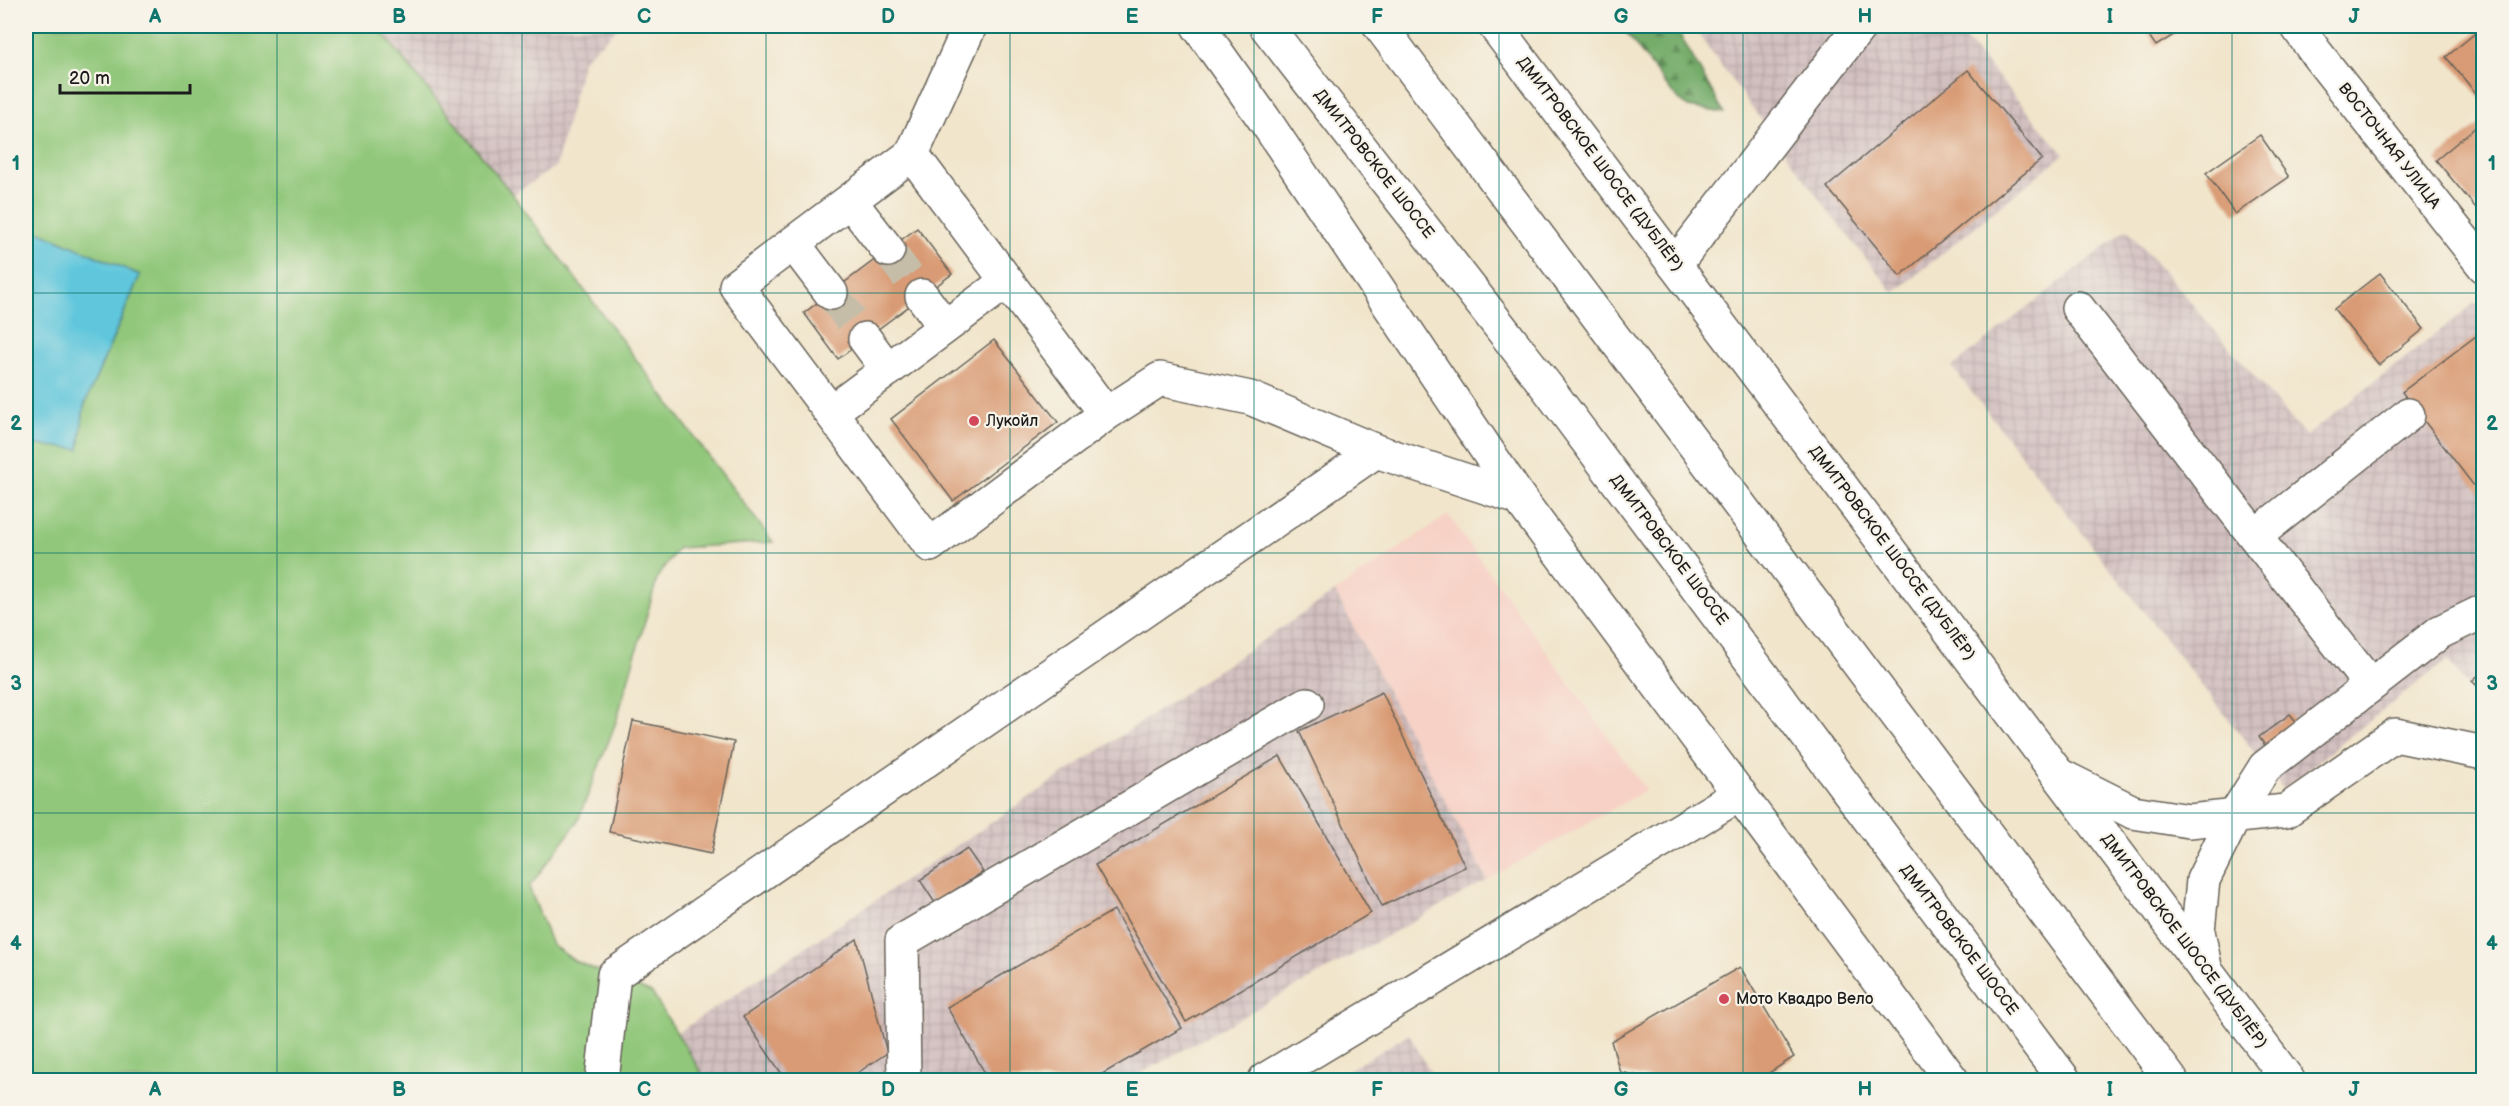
<svg xmlns="http://www.w3.org/2000/svg" width="2509" height="1106" viewBox="0 0 2509 1106" font-family="'Balsamiq Sans',sans-serif">
<defs>
<pattern id="industrial-grid" width="8" height="8" patternUnits="userSpaceOnUse" patternTransform="scale(1.5)"><rect width="8" height="8" fill="#d2bfbf"/><path d="M0 4h8M4 0v8" fill="none" stroke="#b4a4a4"/></pattern>
<pattern id="forest-firs" width="22" height="20" patternUnits="userSpaceOnUse" patternTransform="scale(1.5)"><rect width="22" height="20" fill="#74ac6a"/><path d="M5 1l3.5 6h-7zM16 11l3.5 6h-7z" fill="#5e8b56"/></pattern>
</defs>
<rect width="100%" height="100%" fill="#f7f3e8"/>
<filter id="ink" filterUnits="userSpaceOnUse"><feTurbulence type="fractalNoise" baseFrequency=".0167" numOctaves="2"/><feDisplacementMap in="SourceGraphic" scale="12" xChannelSelector="R" yChannelSelector="G"/><feConvolveMatrix kernelMatrix="1 2 1 2 8 2 1 2 1" color-interpolation-filters="sRGB"/></filter>
<filter id="wash" filterUnits="userSpaceOnUse"><feTurbulence type="fractalNoise" baseFrequency=".008" numOctaves="4" result="noise"/><feDisplacementMap in="SourceGraphic" scale="24" xChannelSelector="R" yChannelSelector="G"/><feGaussianBlur stdDeviation="1.35" result="paint"/><feColorMatrix in="noise" values="0 0 0 0 0 0 0 0 0 0 0 0 0 0 0 0 0 1.4 0 .05"/><feComposite in="paint" operator="in"/></filter>
<g filter="url(#wash)">
<rect width="100%" height="100%" fill="#f1e5cb"/>
<path fill="#f7d1c6" d="M1448 515 1646 790 1487 880 1335 592Z"/>
<path fill="url(#industrial-grid)" d="M377 26H620L583 60 556 166 513 195Z
M1692 26H1954L2064 154 1894 293 1831 215Z
M2127 229 2306 436 2476 302 2484 312 2483 706 2447 660 2283 789 1952 367Z
M1335 592 1487 880 1129 1080H706L676 1034Z
M1409 1034 1435 1080H1332Z"/>
<path fill="#91c77a" stroke="#56724b" stroke-width="1.5" d="M26 26H377L513 195 773 542 678 548 658 576 616 722 577 823 529 887 552 945 575 961 652 993 706 1080H26V444L79 448 84 406 140 275 26 226Z"/>
<path fill="url(#forest-firs)" stroke="#486443" stroke-width="1.5" d="M1621 26H1675L1724 113 1688 107 1672 93Z"/>
<path fill="#5fc6dc" stroke="#3e717c" stroke-width="1.5" d="M26 226 140 275 84 406 79 449 26 444Z"/>
<g id="blocks">
<path fill="#d99b75" d="M2142 26H2188L2156 46Z
M2484 26V103L2446 57Z
M1968 70 2042 159 1900 276 1827 187Z
M2484 120V202L2476 208 2436 160Z
M2260 135 2289 177 2235 214 2206 173Z
M917 228 952 274 838 359 804 313Z
M2380 273 2424 329 2379 365 2334 309Z
M2476 336 2484 346V499L2402 392Z
M994 340 1058 422 953 501 891 419Z
M2484 670V692L2472 681Z
M1382 692 1465 867 1382 906 1299 731Z
M2290 714 2303 730 2271 754 2259 737Z
M633 721 734 742 711 854 609 832Z
M1280 756 1371 913 1186 1022 1095 865Z
M967 849 983 872 935 903 920 880Z
M1114 910 1182 1028 1092 1080H989L947 1007Z
M857 939 887 1053 847 1080H786L743 1017Z
M1740 967 1794 1057 1758 1080H1658L1620 1072 1611 1041Z"/>
</g>
</g>
<g filter="url(#ink)">
<use href="#blocks" fill-opacity="0" stroke="#676259" stroke-width="1.5"/>
<g fill="none" stroke-linecap="round" stroke-linejoin="round">
<path stroke="#c6bda8" stroke-width="33" stroke-dasharray="33 16" stroke-linecap="butt" d="M888 250 922 296
M831 293 865 339"/>
<g stroke="#676259" stroke-width="36">
<path id="minor" d="M970 26 912 154 1106 414 1160 379 1250 398 1376 451 1519 498
M2297 26 2316 53 2484 266
M912 154 736 286 930 545 1106 414
M850 201 888 250
M793 243 831 293
M1675 265 1860 26
M922 296 945 327
M2078 308 2370 685
M865 339 888 370
M831 412 1007 281
M2255 536 2408 415
M2059 775 2133 812 2189 821 2286 811 2395 735 2484 753
M2206 972 2198 931 2203 880 2235 815 2265 767 2440 632 2484 611
M602 1080 614 975 1376 451
M904 1080 902 941 1307 704
M1265 1080 1740 794"/>
</g>
<g stroke="#676259" stroke-width="36">
<path id="major" d="M1198 26 1264 119 1519 498 1952 1080
M1495 26 2288 1080"/>
</g>
<g stroke="#676259" stroke-width="36">
<path id="highway" d="M1266 26 1547 387 2064 1080
M1380 26 2171 1080"/>
</g>
<use href="#minor" stroke="#fff" stroke-width="33"/>
<use href="#major" stroke="#fff" stroke-width="33"/>
<use href="#highway" stroke="#fff" stroke-width="33"/>
</g>
</g>
<path fill="none" stroke="#0f766e" stroke-width="1.5" stroke-opacity="0.55" d="M277 26V1080M522 26V1080M766 26V1080M1010 26V1080M1254 26V1080M1499 26V1080M1743 26V1080M1987 26V1080M2232 26V1080M26 293H2484M26 553H2484M26 813H2484"/>
<g fill="#d1495b" stroke="#f7f3e8" stroke-width="2">
<circle cx="974" cy="421" r="6"/>
<circle cx="1724" cy="999" r="6"/>
</g>
<g text-anchor="middle" dominant-baseline="central" stroke-width="4.5" stroke-linejoin="round" paint-order="stroke">
<g font-size="16" fill="#1c1c1c" stroke="#f7f3e8">
<text transform="translate(2389 146) rotate(52)">ВОСТОЧНАЯ УЛИЦА</text>
<text transform="translate(1374 164) rotate(52)">ДМИТРОВСКОЕ ШОССЕ</text>
<text transform="translate(1600 164) rotate(53)">ДМИТРОВСКОЕ ШОССЕ (ДУБЛЁР)</text>
<text transform="translate(1669 550) rotate(53)">ДМИТРОВСКОЕ ШОССЕ</text>
<text transform="translate(1892 553) rotate(53)">ДМИТРОВСКОЕ ШОССЕ (ДУБЛЁР)</text>
<text transform="translate(1959 940) rotate(53)">ДМИТРОВСКОЕ ШОССЕ</text>
<text transform="translate(2184 941) rotate(53)">ДМИТРОВСКОЕ ШОССЕ (ДУБЛЁР)</text>
</g>
<g font-size="16" fill="#1c1c1c" stroke="#f7f3e8" text-anchor="start">
<text x="986" y="421">Лукойл</text>
<text x="1736" y="999">Мото Квадро Вело</text>
</g>
</g>
<rect width="2509" height="1106" fill="none" stroke="#f7f3e8" stroke-width="66"/>
<path d="M60 84v9h130v-9" fill="none" stroke="#1c1c1c" stroke-width="3"/>
<text x="69" y="84" font-size="18" fill="#1c1c1c" stroke="#f7f3e8" stroke-width="4.5" paint-order="stroke">20 m</text>
<rect x="33" y="33" width="2443" height="1040" fill="none" stroke="#0f766e" stroke-width="2"/>
<g font-size="20" text-anchor="middle" font-weight="bold" fill="#0f766e">
<text x="155" y="23">A</text>
<text x="399" y="23">B</text>
<text x="644" y="23">C</text>
<text x="888" y="23">D</text>
<text x="1132" y="23">E</text>
<text x="1377" y="23">F</text>
<text x="1621" y="23">G</text>
<text x="1865" y="23">H</text>
<text x="2110" y="23">I</text>
<text x="2354" y="23">J</text>
<text x="16" y="170">1</text>
<text x="2492" y="170">1</text>
<text x="16" y="430">2</text>
<text x="2492" y="430">2</text>
<text x="16" y="690">3</text>
<text x="2492" y="690">3</text>
<text x="16" y="950">4</text>
<text x="2492" y="950">4</text>
<text x="155" y="1096">A</text>
<text x="399" y="1096">B</text>
<text x="644" y="1096">C</text>
<text x="888" y="1096">D</text>
<text x="1132" y="1096">E</text>
<text x="1377" y="1096">F</text>
<text x="1621" y="1096">G</text>
<text x="1865" y="1096">H</text>
<text x="2110" y="1096">I</text>
<text x="2354" y="1096">J</text>
</g>
</svg>
